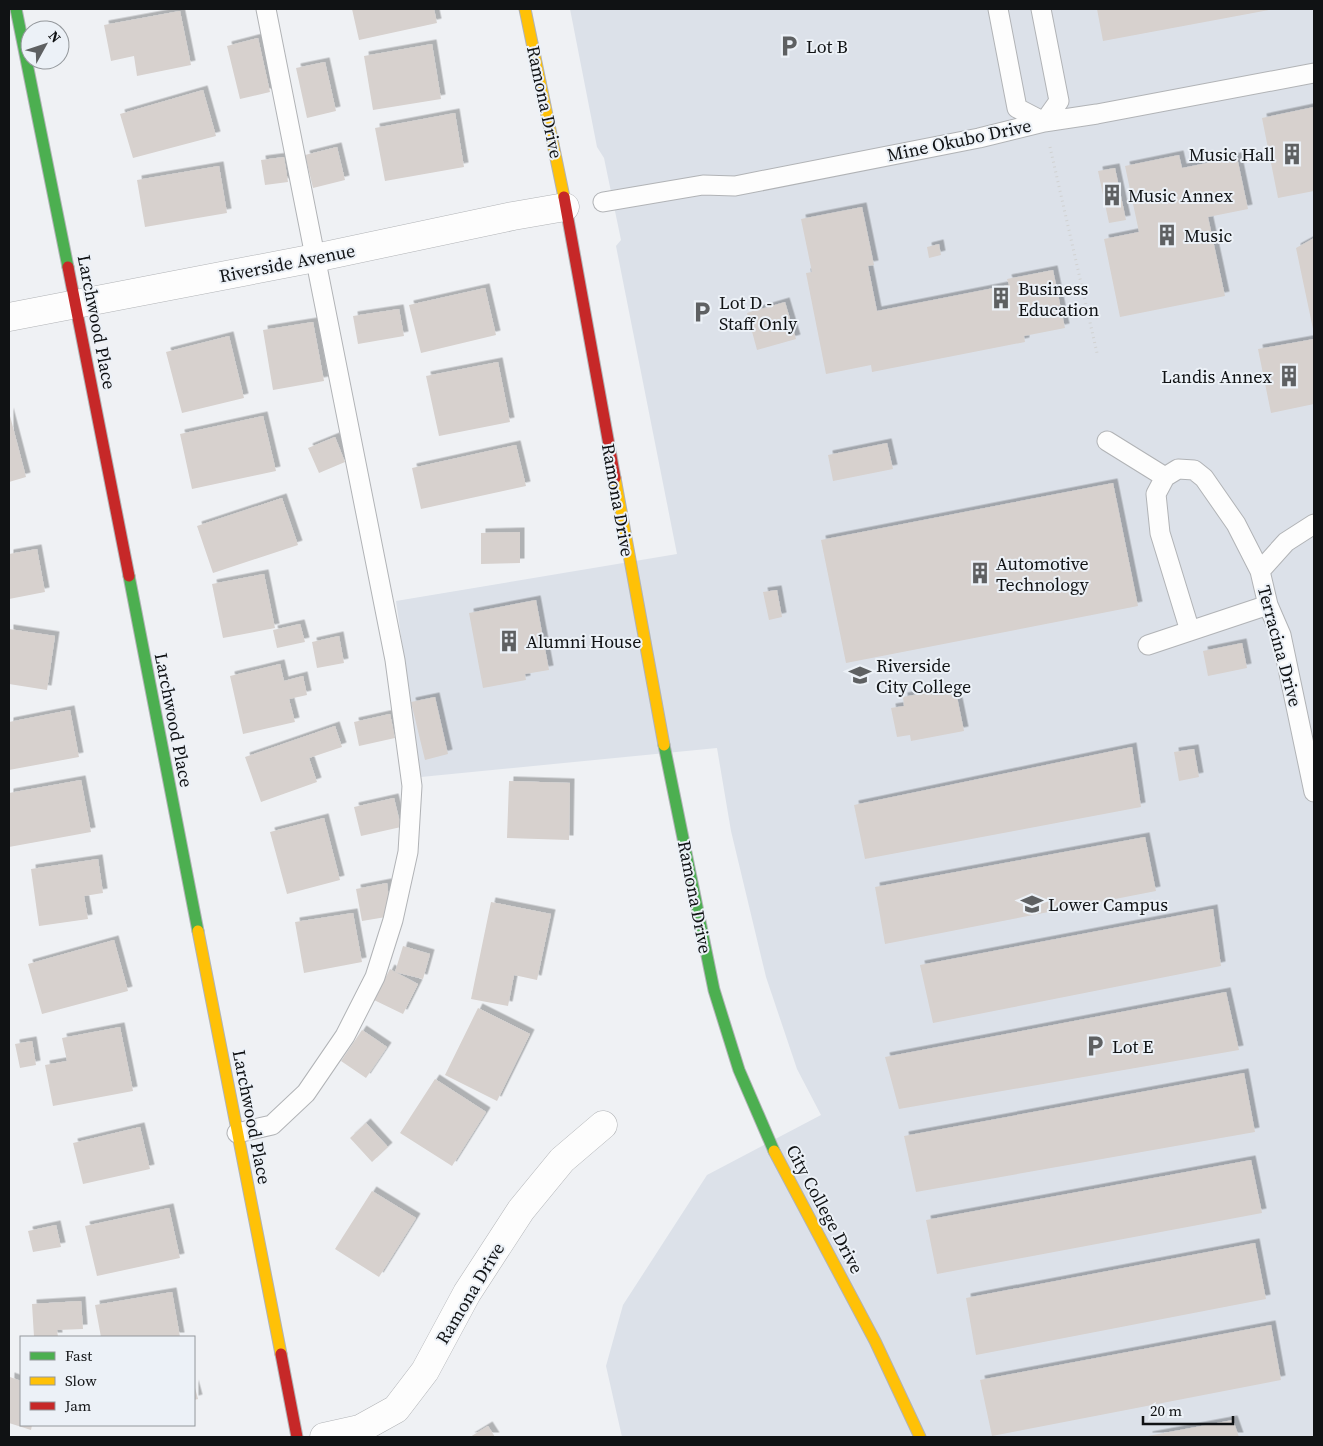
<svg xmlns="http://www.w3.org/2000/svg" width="1323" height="1446" viewBox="0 0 1323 1446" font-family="'Source Serif 4',serif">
<defs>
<filter id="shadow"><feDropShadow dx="4.5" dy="-4.5" stdDeviation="0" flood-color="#0004"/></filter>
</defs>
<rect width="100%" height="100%" fill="#eff1f4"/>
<path fill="#dce1e9" d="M570 9H1314V1437H622L606 1366 623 1305 707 1175 821 1115 797 1069 766 977 731 831 717 748 421 777 396 601 677 554 616 246 621 240 604 158 597 147Z"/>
<path fill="#d7d1ce" filter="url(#shadow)" d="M352 9H434L437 23 359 40Z
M1097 9H1268L1269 10 1103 41Z
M180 11 191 65 137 76 134 56 111 61 104 25Z
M258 38 270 92 240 99 227 46Z
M432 44 441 99 373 110 364 56Z
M325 62 336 111 307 118 296 68Z
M203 90 216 136 133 158 120 114Z
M1314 107V191L1278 198 1262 118Z
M455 113 464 167 385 181 375 128Z
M337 147 345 180 313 188 305 155Z
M1179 155 1182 168 1237 157 1248 209 1208 217 1225 296 1120 317 1104 239 1139 232 1125 166Z
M284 157 288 182 265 185 261 160Z
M219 166 227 213 145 227 137 180Z
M1115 168 1126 220 1109 223 1098 171Z
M862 207 874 265 868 266 877 311 1009 285 1007 279 1053 270 1065 328 1024 336 1025 342 872 372 871 365 826 374 806 273 812 272 801 219Z
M1314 238V329H1313L1296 248Z
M939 244 941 255 929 258 927 247Z
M485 288 496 335 421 353 409 305Z
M785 302 796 339 757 350 747 313Z
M399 309 404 336 358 344 353 316Z
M313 322 324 381 273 390 263 330Z
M229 336 244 398 182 413 166 352Z
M1314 339V404L1271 413 1258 349Z
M498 362 510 422 439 436 426 376Z
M9 412 26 477 9 482Z
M263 416 276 471 192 489 180 434Z
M335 437 345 462 319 473 308 448Z
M887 443 893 469 833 481 828 455Z
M516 445 526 486 421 509 412 468Z
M1113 483 1138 606 846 663 821 540Z
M282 498 298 545 213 573 197 526Z
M520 532V563L481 564V533Z
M37 549 45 592 9 599V554Z
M264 574 275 628 223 638 212 584Z
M777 590 782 617 769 620 763 592Z
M536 600 549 670 525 674 526 680 483 688 469 613Z
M300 624 305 642 277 648 273 630Z
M9 629 55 636 47 690 9 684Z
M339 636 344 663 317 668 312 642Z
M1242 643 1247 668 1208 676 1203 651Z
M280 664 284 681 303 676 307 695 289 699 295 722 243 734 230 676Z
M955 687 964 731 911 741 910 735 897 737 891 708 904 706 903 697Z
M435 697 448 754 425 760 411 702Z
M70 710 79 757 9 770V722Z
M390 714 395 738 359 746 354 722Z
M335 726 342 747 309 758 317 782 261 802 245 757Z
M1132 747 1141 807 865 859 854 805Z
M1194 749 1199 777 1179 781 1174 752Z
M81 780 91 832 9 847V793Z
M509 781 570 783 569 840 507 838Z
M394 798 401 827 361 836 354 807Z
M324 818 340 880 287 894 270 832Z
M1145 837 1156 891 885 944 875 887Z
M98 859 103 893 84 896 88 919 39 926 31 869Z
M387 883 389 899 386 905V917L362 921 356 889Z
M491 902 551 914 537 980 514 975 508 1006 471 999Z
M1213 909 1221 966 933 1023 920 965Z
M353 913 362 962 304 973 295 922Z
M114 940 128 991 42 1014 28 964Z
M403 946 430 954 423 979 395 972 418 984 403 1014 374 1000 390 969 395 972Z
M1226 992 1239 1050 899 1109 885 1057Z
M478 1008 530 1034 497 1101 445 1075Z
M120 1027 133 1091 53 1106 45 1065 67 1061 62 1038Z
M362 1030 387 1047 366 1078 341 1061Z
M32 1041 36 1065 20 1068 15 1044Z
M1244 1073 1255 1132 916 1192 904 1136Z
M435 1079 486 1112 452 1166 400 1133Z
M366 1123 388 1147 372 1162 350 1138Z
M140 1127 150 1169 83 1184 73 1143Z
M1251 1160 1262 1213 937 1274 926 1220Z
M372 1191 416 1218 379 1277 335 1249Z
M169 1208 180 1258 97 1276 85 1226Z
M56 1225 61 1247 33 1252 28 1231Z
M1255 1243 1266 1299 976 1355 966 1298Z
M172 1292 180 1337H101L95 1305Z
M81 1301 83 1329 57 1330 58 1337H34L32 1304Z
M1271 1325 1281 1380 992 1436 980 1380Z
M10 1377 21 1381V1425H32L31 1430 9 1423Z
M194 1384 198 1399 194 1400Z
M1233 1420 1239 1437H1148V1436Z
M488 1426 495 1437H470Z"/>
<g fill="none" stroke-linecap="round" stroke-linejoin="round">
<g stroke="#b1b3b6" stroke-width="21">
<path id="lane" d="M998 9 1017 108 1044 122
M1041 9 1059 101 1044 122
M603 202 703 185 735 186 979 138 1044 122 1097 114 1314 73
M1107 441 1165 477 1156 494 1160 533 1190 631
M1165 477 1178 469 1194 470 1204 478 1236 524 1260 571 1268 605 1281 635 1314 792
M1260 571 1286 542 1314 524
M1148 645 1268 605
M237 1133 272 1125 306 1093 345 1036 375 977 393 920 408 852 412 786 395 660 266 9"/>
</g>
<g stroke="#b1b3b6" stroke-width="29">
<path id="street" d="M9 317 315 258 513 216 565 207
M324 1437 360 1429 396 1409 425 1371 467 1293 521 1210 562 1160 603 1125"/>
</g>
<g stroke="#b1b3b6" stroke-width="13">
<path id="fast" d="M16 9 68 267
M129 576 198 931
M664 745 714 990 739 1070 774 1151"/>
</g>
<g stroke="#b1b3b6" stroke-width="13">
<path id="slow" d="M525 9 564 197
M615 478 664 745
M198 931 281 1354
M774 1151 875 1341 920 1437"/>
</g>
<g stroke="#b1b3b6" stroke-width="13">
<path id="jam" d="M564 197 615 478
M68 267 129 576
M281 1354 297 1437"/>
</g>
<path stroke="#d1d2d2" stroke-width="3" stroke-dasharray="1 4" stroke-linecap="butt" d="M1050 147 1097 353"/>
<use href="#lane" stroke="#fdfdfd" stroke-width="19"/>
<use href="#street" stroke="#fdfdfd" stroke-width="28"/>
<use href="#fast" stroke="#4caf50" stroke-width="11"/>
<use href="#slow" stroke="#ffc107" stroke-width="11"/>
<use href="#jam" stroke="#c62828" stroke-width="11"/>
</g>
<defs>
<g id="parking-bare" transform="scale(1.725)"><path d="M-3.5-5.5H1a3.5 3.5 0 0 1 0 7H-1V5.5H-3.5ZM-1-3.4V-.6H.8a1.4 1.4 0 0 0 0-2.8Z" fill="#5e6062" stroke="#ecf1f7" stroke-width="2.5" paint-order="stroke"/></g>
<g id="building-bare" transform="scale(1.725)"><path d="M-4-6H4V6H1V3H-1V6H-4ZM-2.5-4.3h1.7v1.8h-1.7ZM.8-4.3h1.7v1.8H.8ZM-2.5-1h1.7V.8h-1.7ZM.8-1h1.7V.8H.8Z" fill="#5e6062" stroke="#ecf1f7" stroke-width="2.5" paint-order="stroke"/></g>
<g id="university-bare" transform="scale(1.725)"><path d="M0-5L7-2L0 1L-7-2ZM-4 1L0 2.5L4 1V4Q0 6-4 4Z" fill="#5e6062" stroke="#ecf1f7" stroke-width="2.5" paint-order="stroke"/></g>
<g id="school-bare" transform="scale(1.725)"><path d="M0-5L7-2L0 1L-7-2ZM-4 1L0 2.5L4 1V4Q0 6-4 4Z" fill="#5e6062" stroke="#ecf1f7" stroke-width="2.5" paint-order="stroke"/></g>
</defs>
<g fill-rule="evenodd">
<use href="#parking-bare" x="789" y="46"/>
<use href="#building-bare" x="1292" y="154"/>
<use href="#building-bare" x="1112" y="195"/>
<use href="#building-bare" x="1167" y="235"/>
<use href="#building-bare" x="1001" y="298"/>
<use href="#parking-bare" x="702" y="312"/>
<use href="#building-bare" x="1289" y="376"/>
<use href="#building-bare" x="980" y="573"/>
<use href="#building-bare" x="509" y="641"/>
<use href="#university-bare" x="860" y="675"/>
<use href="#school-bare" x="1032" y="904"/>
<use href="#parking-bare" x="1095" y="1046"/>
</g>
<g text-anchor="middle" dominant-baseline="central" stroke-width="4" stroke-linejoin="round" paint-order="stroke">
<g font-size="18" fill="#101214" stroke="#ecf1f7" text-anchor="start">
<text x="806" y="46">Lot B</text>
<text x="1275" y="154" text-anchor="end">Music Hall</text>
<text x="1128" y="195">Music Annex</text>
<text x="1184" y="235">Music</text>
<text x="1018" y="288">Business<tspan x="1018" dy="21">Education</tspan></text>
<text x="719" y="302">Lot D -<tspan x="719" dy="21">Staff Only</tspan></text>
<text x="1272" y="376" text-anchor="end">Landis Annex</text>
<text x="996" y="563">Automotive<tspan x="996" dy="21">Technology</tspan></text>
<text x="526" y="641">Alumni House</text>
<text x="876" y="665">Riverside<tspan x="876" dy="21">City College</tspan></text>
<text x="1048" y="904">Lower Campus</text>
<text x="1112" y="1046">Lot E</text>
</g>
<g font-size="18" fill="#101214" stroke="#ecf1f7">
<text transform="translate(545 102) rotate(78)">Ramona Drive</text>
<text transform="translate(959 140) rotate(-12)">Mine Okubo Drive</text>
<text transform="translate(287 263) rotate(-11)">Riverside Avenue</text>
<text transform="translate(97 322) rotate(79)">Larchwood Place</text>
<text transform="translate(618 500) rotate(80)">Ramona Drive</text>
<text transform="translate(1280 646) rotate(75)">Terracina Drive</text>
<text transform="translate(174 720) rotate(79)">Larchwood Place</text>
<text transform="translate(695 897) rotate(79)">Ramona Drive</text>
<text transform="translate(252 1117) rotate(79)">Larchwood Place</text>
<text transform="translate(825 1209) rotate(62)">City College Drive</text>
<text transform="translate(470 1293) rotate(-59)">Ramona Drive</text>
</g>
</g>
<rect width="1323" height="1446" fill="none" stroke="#101214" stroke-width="20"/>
<rect x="20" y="1336" width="175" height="90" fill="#ecf1f7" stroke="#94989c"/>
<rect x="30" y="1352" width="25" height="8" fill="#4caf50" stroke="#94989c"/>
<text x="65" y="1361" font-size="15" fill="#101214">Fast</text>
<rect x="30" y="1377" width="25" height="8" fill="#ffc107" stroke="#94989c"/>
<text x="65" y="1386" font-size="15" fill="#101214">Slow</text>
<rect x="30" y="1402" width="25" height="8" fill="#c62828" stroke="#94989c"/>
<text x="65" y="1411" font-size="15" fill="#101214">Jam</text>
<g transform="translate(45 45) rotate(50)"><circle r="24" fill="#ecf1f7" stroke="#94989c"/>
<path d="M0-4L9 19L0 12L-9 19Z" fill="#5e6062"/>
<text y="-8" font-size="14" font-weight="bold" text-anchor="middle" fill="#101214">N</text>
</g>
<path d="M1143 1416v8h90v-8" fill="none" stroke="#101214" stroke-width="2.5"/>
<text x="1150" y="1416" font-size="15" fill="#101214" stroke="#ecf1f7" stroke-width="4" paint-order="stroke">20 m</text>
</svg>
